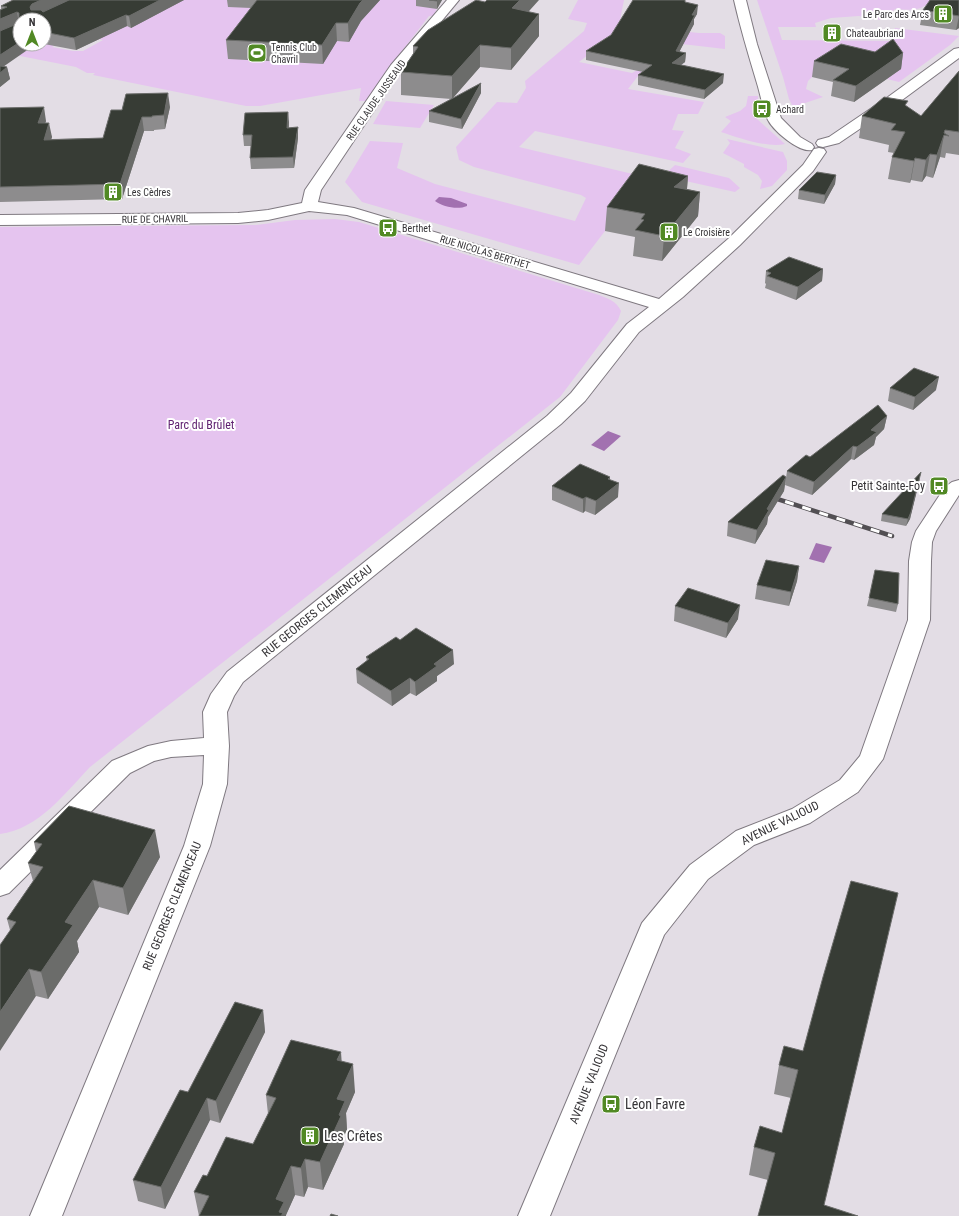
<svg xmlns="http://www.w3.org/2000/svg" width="959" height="1216" viewBox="0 0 959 1216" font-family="'Roboto Condensed',sans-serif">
<rect width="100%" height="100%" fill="#e3dde5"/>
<path fill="#e5c4ef" d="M95 0H433L441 1 433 16H429L392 64 369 101H359L361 88 260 106H246L93 75 95 73H87L76 67 0 52V48L24 52 39 44 61 41 52 47 73 51H83L103 40 77 35Z
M578 0H624L619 25 699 33H720L725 36V49L612 36 579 62 632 73 650 63 657 65 638 76 628 89 704 102 698 114H678L672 130 684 131 675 148 691 154 683 163 535 131 519 147 658 180 605 231 579 265 362 202 345 182 370 141 403 143 397 168 435 184 575 221 586 198 581 195 474 167 459 160 456 147 497 102 517 103 526 88 525 81 584 31 587 23 568 19Z
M757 0H931C922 12 908 10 895 9L882 20 859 16 831 18 815 23 816 27H778L782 40 892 41 895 28 959 36 950 45 899 82 887 79 894 73 812 77 808 81 806 89 823 97 793 107 789 99 783 77Z
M748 96H758L757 119 785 144C767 148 739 138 721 132L731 121 725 117 740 111 746 106Z
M386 101 434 105 420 128 373 124Z
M727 139 783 152 787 161V170L772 186 760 189 762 181 758 175 744 167V164L723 153 730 143Z
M675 165 729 178 740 188 735 192 663 176Z
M335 219 359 222 599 295C609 299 616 301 621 311L618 320 560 397 90 767C65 793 39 829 0 834V227L256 225 295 220Z"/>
<path fill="#a271b0" d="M439 197 451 198 467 204V206C458 210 443 207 435 201Z
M608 431 621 436 604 451 591 445Z
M816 543 832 547 824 563 809 559Z"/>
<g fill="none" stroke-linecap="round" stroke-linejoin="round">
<g stroke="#7f7980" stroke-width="2">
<path id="minor" d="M447 0H459L401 70 321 190 318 202 354 208 659 299 728 239 803 165 814 149 819 148 824 149 826 152 813 171 740 245 683 297 639 332 585 401 561 424 243 682 234 696 227 712 229 746 227 784 210 846 62 1216H30L184 846 203 784 204 755 171 757 154 761 130 773 9 893 0 896V870L112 761 148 746 171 741 204 738 203 712 211 694 227 672 547 416 571 393 627 324 649 307 347 215 309 211 268 220 238 223 0 225V215L238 213 268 210 302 203 305 190 391 65Z
M734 0H746L757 44 781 118 800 137 812 144 814 147 812 150C799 153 772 130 767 118 762 106 760 92 756 80 748 53 740 27 734 0Z
M959 48V58L898 103 839 143 823 147 818 146 816 143 818 140 829 137 888 97 954 49Z"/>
</g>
<g stroke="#7f7980" stroke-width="2">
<path id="major" d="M959 480V495L936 531 932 542 931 561 930 620 883 759 858 792 810 823 754 845 708 879 664 935 550 1216H518L642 923 690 865 736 831 792 809 840 780 860 756 908 620 909 561 912 542 916 531 945 487 952 482Z"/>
</g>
<use href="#minor" fill="#fff" fill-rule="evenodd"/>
<use href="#major" fill="#fff" fill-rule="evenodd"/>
<g stroke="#524f53" stroke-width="4.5">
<path id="rail" d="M768 496 892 536"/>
</g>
<use href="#rail" stroke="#fff" stroke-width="3" stroke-dasharray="9" stroke-linecap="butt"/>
</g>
<path fill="#8d8c8d" d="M13 0H184L131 28 127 26 76 50 44 44V20L3 66 7 67 10 79 0 87V10L1 9V6Z
M227 0H380L361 21 349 42 337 41 323 64 228 59 226 40 251 8 228 7Z
M416 0H442L437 9 416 6Z
M959 0V28L956 30 920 25 923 10Z
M685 2 697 14 694 19V24L679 52 686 53 685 62 681 65 723 83 704 99 638 85V75L643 72 586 60V51Z
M528 12 539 36 511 70 480 67 453 98 481 93 462 129 429 122V111L451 99 401 95V72L413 54V46Z
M875 52 903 53 901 69 854 102 831 96 833 82 812 77 814 61Z
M959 71V155L946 153 945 158 940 157 933 178 926 176 922 182 911 180 910 183 888 179 892 157 894 153 888 152 889 145 859 138 862 116 907 107 921 116Z
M170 107 165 129 154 130V131H144L122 199 0 202V108L46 121 45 123 52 137 51 139 103 138 122 110Z
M289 122V128L298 138 294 168 251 169 250 158 251 146H244L243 135Z
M836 175 835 184 824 204 798 199 799 190Z
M688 176 687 189 700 192 698 216 662 261 633 256 635 237 605 231 607 207Z
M823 269 822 281 796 300 765 288 766 284 765 283 766 271Z
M890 388 936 390 913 410 888 401Z
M887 416 884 429 876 437 874 445 854 460 851 459 812 495 785 485 787 471 810 457Z
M610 477V480L618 497 595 515 585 511 583 513 552 500V486Z
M786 477 784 491 768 517 767 524 755 544 727 536 728 522Z
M920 479 910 519 906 526 881 521 882 514Z
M799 566 797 581 789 606 755 599 757 585Z
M869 598 898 604 896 612 867 606Z
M675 606 738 619 726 638 674 621Z
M366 657 454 664 437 676V681L416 696 410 693 392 706 357 683 356 669 367 661Z
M34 842 160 857 128 915 99 907 77 941 79 952 48 999 36 996 10 930 7 919 33 881 28 863 36 852Z
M898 893 758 1216 768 1180 749 1175 754 1147 782 1133 791 1098 774 1094 779 1065 803 1051Z
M263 1010 265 1032 220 1123 210 1120 165 1209 138 1201 133 1180 188 1092Z
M341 1061 355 1092 346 1113 347 1130 343 1138 344 1144 323 1190 308 1187 304 1197 295 1195 286 1215V1216H199L194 1192 207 1176 253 1144 268 1114 266 1095Z"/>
<path fill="#6b6c6a" d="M41 0H69L32 19 30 7 32 4Z
M160 0H184L131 28 129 16Z
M363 0H380L361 21 349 42 348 23 360 3Z
M438 0H442L437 9V1Z
M520 0H539L512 30V8Z
M698 5 697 14 694 19V24L675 60 676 51 692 15Z
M17 12 19 24 0 32V19Z
M539 14V36L511 70V48Z
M126 15 127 26 76 50 74 38Z
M959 16V28L956 30Z
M336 23 337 41 323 64 322 45Z
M20 42V44H36L0 69V55Z
M480 45V67L452 99V76Z
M686 53 685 62 671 72 672 63Z
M903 53 901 69 854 102 856 86Z
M7 67 10 79 0 87V73Z
M724 74 723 83 704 99 705 90Z
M481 83V93L462 129 461 119Z
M168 93 170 107 165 129 164 115Z
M44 107 46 121 40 138 38 123Z
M288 112 289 122 288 138 287 128Z
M142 117 144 131 122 199 120 184Z
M49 123 52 137 47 154 44 140Z
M298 127V138L294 168 293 157Z
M944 135 940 157 933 178 937 155Z
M930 154 926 176 922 182 926 160Z
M915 158 911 180 910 183 914 161Z
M836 175 835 184 824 204 825 195Z
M688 176 686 200 674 187Z
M700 192 698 216 662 261 664 236Z
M823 269 822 281 796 300 798 287Z
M939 377 936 390 913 410 915 397Z
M887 416 884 429 876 437 874 445 854 460 857 447 871 430Z
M853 446 851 459 812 495 814 482Z
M921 472 910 519 906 526 908 519Z
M610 477 609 490 619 483 618 497 595 515 596 501 608 479Z
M786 477 784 491 768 517 767 524 755 544 757 530 767 509Z
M586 497 585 511 583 513V499Z
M799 566 797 581 789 606 791 592Z
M740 605 738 619 726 638 728 623Z
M453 650 454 664 437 676V681L416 696 415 682 434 664Z
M410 678V693L392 706 391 691Z
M155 830 160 857 128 915 123 888Z
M93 880 99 907 77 941 79 952 48 999 41 972 65 922Z
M29 969 36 996 0 1051V1012Z
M263 1010 265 1032 220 1123 216 1101Z
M341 1052 343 1081 337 1060Z
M353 1064 355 1092 346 1113 347 1130 343 1138 344 1144 323 1190 320 1162 337 1099Z
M207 1098 210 1120 165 1209 161 1187Z
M305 1159 308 1187 304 1197 301 1168Z
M291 1166 295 1195 286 1215V1216H279L276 1199Z"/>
<path fill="#373c35" stroke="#6b6c6a" d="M13 0H41L32 4 30 7 31 10H41L43 12 69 0H160L129 16 126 15 74 38 44 32V20H20V42L0 55V31L19 23V13L17 12 0 19V10L7 7 1 6Z
M257 0H363L360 3 348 23H336L322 45 226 40Z
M429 0H438L437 1Z
M476 0 485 2 487 0H520L512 8 539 14 511 48 480 45 452 76 401 72 418 47 413 46 428 30Z
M633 0H685V2L698 5 692 15H695L676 51 686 53 672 63 724 74 705 90 638 75 652 65 586 51 611 35Z
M930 0H959V16L923 10Z
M893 39 903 53 856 86 833 80 849 69 814 61 841 44 875 52Z
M0 66 7 67 0 73Z
M959 71V132L945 130 944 133 949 136 944 135 937 155 930 154 926 160 915 158 914 161 892 157 905 132 891 130 896 124 862 116 884 97 908 101 905 105 921 116Z
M481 83 461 119 429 111Z
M168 93 164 115 152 116V117H142L120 184 0 187V108L44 107 38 123H49L44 140 103 138 111 110H122L126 94Z
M288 112 287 128 298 127 293 157 250 158 252 135H243L245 113Z
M639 164 688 176 674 187 700 192 664 236 635 230 644 220 641 219 645 214 607 207Z
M817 172 836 175 825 195 799 190Z
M789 257 823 269 798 287 767 276 771 273 766 271Z
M914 368 939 377 915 397 890 388Z
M878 405 887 416 871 430 877 432 857 447 853 446 814 482 787 471 806 455 810 457Z
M580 464 610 477 608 479 619 483 596 501 586 497 583 499 552 486Z
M921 472 911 512 908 519 882 514Z
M783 475 786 477 767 509 769 510 757 530 728 522Z
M766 560 799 566 791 592 757 585Z
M875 570 899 573 898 604 869 598Z
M688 588 740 605 728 623 675 606Z
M416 628 453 650 434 664 437 666 415 682 410 678 391 691 356 669 369 659 366 657 396 637 400 640Z
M69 806 155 830 123 888 93 880 65 922 73 925 41 972 29 969 0 1012V945L16 922 7 919 43 867 28 863 42 844 34 842Z
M851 881 898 893 824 1205 858 1216H758L775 1153 754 1147 760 1126 782 1133 798 1070 779 1065 784 1046 803 1051 823 977Z
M235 1002 263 1010 216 1101 207 1098 161 1187 133 1180 180 1090 188 1092Z
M291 1040 341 1052 337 1060 353 1064 337 1099 345 1101 339 1115 341 1116 320 1162 305 1159 301 1168 291 1166 276 1199 284 1202 279 1212 283 1213 281 1216H199L209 1196 194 1192 203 1175 207 1176 226 1137 253 1144 276 1098 266 1095Z
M331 1214 338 1216H330Z"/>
<defs>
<g id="building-square" transform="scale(1)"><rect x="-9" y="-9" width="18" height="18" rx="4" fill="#518924" stroke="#fff"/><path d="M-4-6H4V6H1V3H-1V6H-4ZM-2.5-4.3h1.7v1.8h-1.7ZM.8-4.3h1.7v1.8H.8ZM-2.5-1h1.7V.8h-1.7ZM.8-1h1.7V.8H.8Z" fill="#fff"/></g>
<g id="stadium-square" transform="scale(1)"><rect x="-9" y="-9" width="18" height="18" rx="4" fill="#518924" stroke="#fff"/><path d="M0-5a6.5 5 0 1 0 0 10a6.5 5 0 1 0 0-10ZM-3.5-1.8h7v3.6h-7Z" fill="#fff"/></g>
<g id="bus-square" transform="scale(1)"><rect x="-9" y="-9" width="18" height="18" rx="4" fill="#518924" stroke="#fff"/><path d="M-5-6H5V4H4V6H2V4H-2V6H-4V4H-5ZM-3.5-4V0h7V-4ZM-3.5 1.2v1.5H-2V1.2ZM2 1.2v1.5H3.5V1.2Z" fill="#fff"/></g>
</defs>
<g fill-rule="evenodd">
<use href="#building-square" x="943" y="14"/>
<use href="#building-square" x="832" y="33"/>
<use href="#stadium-square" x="257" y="53"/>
<use href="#bus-square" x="762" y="109"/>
<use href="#building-square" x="113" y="192"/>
<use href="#bus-square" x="388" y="228"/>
<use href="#building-square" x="669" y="232"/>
<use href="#bus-square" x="939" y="486"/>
<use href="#bus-square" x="611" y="1104"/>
<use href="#building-square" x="310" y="1136"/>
</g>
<g text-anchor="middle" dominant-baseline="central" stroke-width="4" stroke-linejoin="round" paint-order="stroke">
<g font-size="10" fill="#363437" stroke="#fff" text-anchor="start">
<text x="929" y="14" text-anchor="end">Le Parc des Arcs</text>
<text x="846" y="33">Chateaubriand</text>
<text x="271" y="47">Tennis Club<tspan x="271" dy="12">Chavril</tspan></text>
<text x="776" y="109">Achard</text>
<text x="127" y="192">Les Cèdres</text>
<text x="402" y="228">Berthet</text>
<text x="683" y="232">Le Croisière</text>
</g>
<g font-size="10" fill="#363437" stroke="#fff">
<text transform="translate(376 100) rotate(-55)">RUE CLAUDE JUSSEAUD</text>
<text transform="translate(155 219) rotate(-1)">RUE DE CHAVRIL</text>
<text transform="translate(485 252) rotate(17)">RUE NICOLAS BERTHET</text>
</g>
<g font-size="12" fill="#602271" stroke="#fff">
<text x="201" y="425">Parc du Brûlet</text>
</g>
<g font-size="12" fill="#363437" stroke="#fff" text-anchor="end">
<text x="925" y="486">Petit Sainte-Foy</text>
</g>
<g font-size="12" fill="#363437" stroke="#fff">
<text transform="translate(317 611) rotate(-39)">RUE GEORGES CLEMENCEAU</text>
<text transform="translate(780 823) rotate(-26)">AVENUE VALIOUD</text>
<text transform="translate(172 906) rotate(-68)">RUE GEORGES CLEMENCEAU</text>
<text transform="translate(589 1084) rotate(-68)">AVENUE VALIOUD</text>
</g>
<g font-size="14" fill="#363437" stroke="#fff" text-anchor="start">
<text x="625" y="1104">Léon Favre</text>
<text x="324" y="1136">Les Crêtes</text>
</g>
</g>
<g transform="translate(32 32)"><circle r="19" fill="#ffffff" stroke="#afaeaf"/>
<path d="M0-3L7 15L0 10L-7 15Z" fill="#518924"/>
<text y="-6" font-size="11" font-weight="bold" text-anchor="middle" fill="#363437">N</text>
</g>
</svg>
